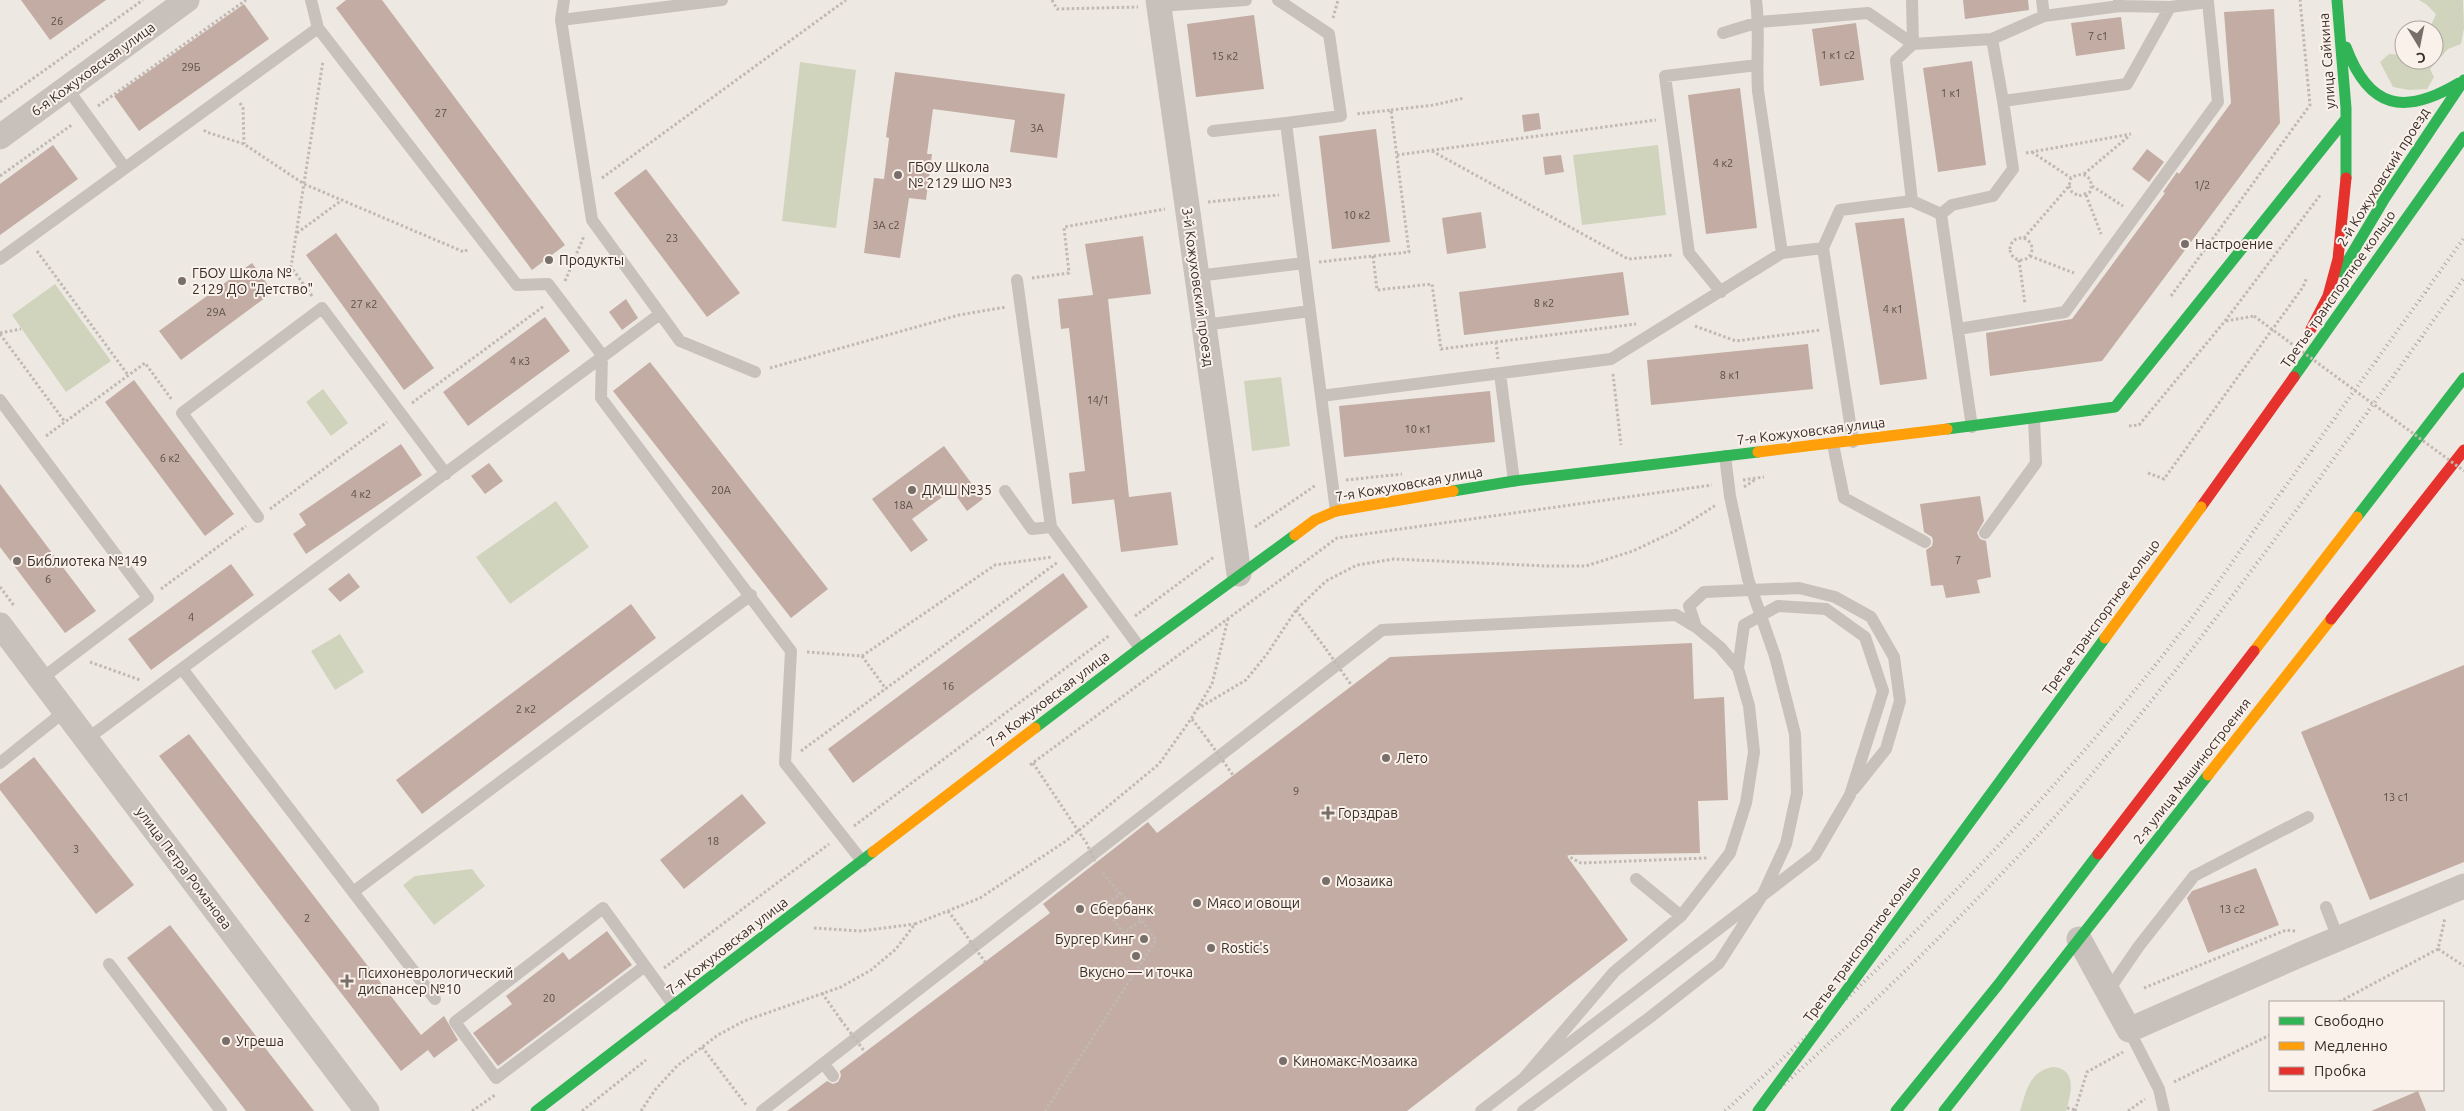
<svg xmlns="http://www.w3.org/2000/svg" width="2464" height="1111" viewBox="0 0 2464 1111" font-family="Ubuntu,sans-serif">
<rect width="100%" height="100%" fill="#eee8e2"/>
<path fill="#d0d4bc" d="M2419 0H2463L2464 28 2461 44 2448 49 2430 69 2434 77 2427 89 2409 90 2393 87 2380 62 2389 54 2404 55V60H2434V30H2429L2436 14 2426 4Z
M800 62 856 70 836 228 782 221Z
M1658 145 1666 215 1582 225 1573 155Z
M55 284 111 361 66 392 12 315Z
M1281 377 1290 446 1252 451 1244 381Z
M323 389 348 423 331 436 306 402Z
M556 501 589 547 510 604 476 557Z
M340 634 364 672 335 690 311 651Z
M472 869 485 886 434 925 403 885 415 876Z
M2053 1067C2078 1069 2071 1094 2066 1111H2020C2026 1092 2029 1071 2053 1067Z"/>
<path fill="#c2aca3" d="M21 0H106L50 40Z
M346 0H382L565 245 532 270 336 8Z
M1963 0H2028L2029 10 1965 19Z
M244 4 269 39 139 131 114 96Z
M2274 9 2280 123 2102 361 1990 376 1986 333 2072 319 2165 193 2163 192 2177 172 2179 174 2231 103 2224 12Z
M1254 15 1264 89 1196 97 1187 24Z
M2121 17 2125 49 2076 56 2071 23Z
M1856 23 1864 80 1820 86 1812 29Z
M1972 61 1986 165 1938 172 1923 68Z
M895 72 1065 94 1057 158 1010 152 1015 120 933 109 927 154H932L926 200 909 198 900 258 864 253 874 178 884 179 889 138 886 137Z
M1740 88 1757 228 1706 234 1688 95Z
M1539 113 1541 129 1524 132 1522 115Z
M1376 129 1390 242 1332 249 1319 136Z
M53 145 78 179 0 235V184Z
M2147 149 2164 162 2149 182 2132 169Z
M1561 155 1564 172 1545 175 1543 157Z
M646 169 740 293 707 317 614 193Z
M1481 212 1486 248 1447 254 1442 218Z
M1904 218 1927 379 1880 385 1855 223Z
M336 233 434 368 404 390 306 255Z
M1143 236 1151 294 1108 299 1129 497 1171 492 1178 545 1121 552 1114 499H1118L1072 504 1069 473 1085 471 1069 328 1061 329 1058 299 1093 295 1085 244Z
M252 263 273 292 181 360 159 331Z
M1623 272 1629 315 1464 335 1459 292Z
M626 299 638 318 622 330 609 312Z
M545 317 570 351 468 426 443 392Z
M1808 344 1813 389 1651 405 1647 360Z
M650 362 828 589 791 618 613 391Z
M134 380 234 514 205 536 105 402Z
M1490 391 1495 442 1344 457 1339 406Z
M401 444 422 475 306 554 293 534 306 525 299 514Z
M944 446 983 499 967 511 952 490 912 519 928 540 911 552 872 499Z
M489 463 503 481 485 494 471 476Z
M0 484 96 611 65 633 0 547Z
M1980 496 1984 521 1977 533 1980 539 1986 541 1991 577 1977 580 1980 593 1946 598 1943 585 1931 586 1926 550 1932 546 1933 541 1932 537 1924 532 1920 504Z
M231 564 254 595 151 670 128 639Z
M349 573 360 587 340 602 328 589Z
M1063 573 1088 607 853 783 828 749Z
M631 604 656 638 422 814 396 780Z
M1692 643 1694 699 1724 697 1728 800 1698 801 1700 853 1566 855 1628 940 1407 1111H787L827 1081 833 1084 838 1082 841 1076 840 1071 1050 913 1043 904 1148 822 1157 833 1390 657Z
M2464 665V862L2370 900 2301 732Z
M189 734 421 1035 444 1016 458 1040 434 1058 428 1050 401 1071 159 756Z
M34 757 134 885 96 914 0 790V784Z
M742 794 766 823 684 889 660 860Z
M2256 868 2279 925 2208 953 2187 898 2192 891Z
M170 925 184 943 314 1111H246L127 958Z
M607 931 632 965 498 1066 473 1033 512 1004 506 996 563 952 569 960Z
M2418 1091 2426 1111H2371Z"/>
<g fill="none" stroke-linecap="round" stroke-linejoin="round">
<path stroke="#c0b8b3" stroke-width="3" stroke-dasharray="2.5 2.5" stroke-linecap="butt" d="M1052 0 1057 9 1138 7
M1333 18 1338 0
M0 102 143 0
M240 103 243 108 244 144
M98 106 246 0
M1391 110 1434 105 1464 98
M204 130 206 132 244 144 304 184 464 252 468 249
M1432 151 1628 259 1673 255
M2032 152 2071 178
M2026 153 2131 134
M1397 155 1656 120
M2084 174 2129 136
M0 176 73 124
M602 178 846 0
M2092 186 2123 206
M2086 195 2101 234
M1208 202 1279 195
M297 233 342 200
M2024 238 2069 186 2071 178C2083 170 2095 177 2090 192L2079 196 2072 192 2069 186
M2010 249a11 11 0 1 1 22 0a11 11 0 1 1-22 0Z
M37 251 128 375
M1373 256 1377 290 1432 284 1441 349 1636 324
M2030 256 2074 273
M2019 260 2025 304
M1319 262 1409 252 1391 110 1356 114
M1032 278 1069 273 1064 227 1165 209
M565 281 584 236
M312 296 291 267 323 61
M2171 296 2310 105 2300 0
M2226 321 2254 316
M1695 326 1736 341 1821 330
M0 333 21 329
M0 334 65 422
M1496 342 1498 359
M770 368 959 315 1006 307
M1613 374 1621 445
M412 403 544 306
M2129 426 2139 425 2225 321 2321 194
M46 436 145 363 172 400
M2148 473 2164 479 2303 287 2307 277
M1346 480 1402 474
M1743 480 1764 477
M1744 487 1756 479
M270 509 387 422
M1255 527 1316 485
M0 587 15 607
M161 589 246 526
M1296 610 1326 649
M1135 616 1214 557
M807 652 862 656 995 565 1052 557
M862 656 886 689
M90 662 140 680
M1197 709 1246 680 1267 654 1296 610 1326 581 1357 565 1394 559 1546 566H1586L1633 551 1677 530 1716 505
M1192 719 1208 740
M801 751 1058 562
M1033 763 1085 841
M1030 765 1337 538 1712 485
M854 826 1110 635
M1566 855 1581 863 1707 858
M1121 893 1141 920
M948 911 961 928
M814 928 861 931 915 924
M2438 949 2464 966
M664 968 829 844
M2144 988 2286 930 2296 931
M822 993 841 1020
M2339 1002 2438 949 2445 918
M702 1047 747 1106
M2174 1082 2270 1035
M2067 1108 2076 1110
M472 1111 495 1095
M582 1111 646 1060
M641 1111 655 1090 677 1066 718 1035 744 1021 841 987 871 970 896 949 915 924 980 898 1066 841 1159 764 1191 719 1212 684 1228 619
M1045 1111 1156 940 1141 920 1124 933 1103 907 1120 894 1103 873
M2075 1111 2087 1072 2123 1052
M2128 1111 2145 1099"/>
<path stroke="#c7c0bb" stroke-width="12" d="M311 0 318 28 517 285 548 284 602 355 601 398 791 651 785 763 862 861
M564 0 561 20 592 220 680 341 755 372
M1278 0 1329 34 1341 116 1286 123 1310 311
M1756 0C1760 30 1756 60 1758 91L1782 253
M1912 0 1913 44 1896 60 1912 201 1941 214 1972 427
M2042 0 2044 16
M1159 6 1246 0
M561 20 722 0
M1723 33 1759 22 1868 13 1913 44 1992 39 2003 101 2127 84 2170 7 2120 6 2119 0
M1992 39 2044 16 2120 6
M67 88 125 168
M1213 131 1286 123
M1941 214 1952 205 1993 196 2013 169 2003 101
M1823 248 1853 442
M0 259 318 28
M1197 276 1304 263
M1017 280 1051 527 1140 648
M1721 292 1689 253 1665 76 1757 65
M1204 325 1310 311 1321 396
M1958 329 2065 312 2218 102 2208 2 2170 7
M1500 374 1514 481
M0 400 148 598 41 679
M1833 444 1844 498 1925 542
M1725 456 1730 496 1748 579
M1005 491 1032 529 1051 527
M1336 511 1321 396 1611 359 1782 253 1823 248 1840 210 1912 201
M258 517 182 413 322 308 446 474
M1985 533 2036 463 2034 419
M1696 627 1689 606 1704 592 1799 588 1835 597 1871 617 1894 657 1900 701 1886 749 1854 789
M183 670 435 999
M87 739 660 314
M0 763 65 711
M1636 879 1681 916
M353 892 751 595
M2326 907 2338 938
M109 964 221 1111
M645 966 496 1078 455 1022 603 908 674 1006
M2108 991 2139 946 2194 876 2308 817
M2129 1030 2159 1089 2164 1111
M824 1064 833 1076
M762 1111 1382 630 1676 615 1696 627 1720 647 1738 668 1749 706 1754 752 1746 803 1730 853 1681 916 1614 972 1524 1078
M1481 1111 1815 855 1850 795 1883 691 1865 637 1826 609 1778 606 1744 625 1738 668
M1523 1111 1649 1018 1719 963 1763 894 1786 844 1797 793 1795 734 1775 656"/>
<path stroke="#c7c0bb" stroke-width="25" d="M1158 0 1239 574
M0 137 187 0
M0 625 367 1111
M2079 939 2129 1030 2304 953 2464 886"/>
<path stroke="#30b455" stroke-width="11" d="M2337 0 2346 108V178
M2346 47C2369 109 2404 116 2459 83
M2341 272 2385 198 2464 80
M2294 377 2464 137
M1947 429 2115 407 2345 120
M1453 491 1514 481 1758 452
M2357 517 2464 378
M1035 728 1140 648 1295 535
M536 1111 873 852
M1896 1111 1998 985 2098 854
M1944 1111 2208 775"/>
<path stroke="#ff9f0a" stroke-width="11" d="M1758 452 1947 429
M1295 535 1315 520 1336 511 1453 491
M2254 651 2357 517
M2208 775 2331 619
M873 852 1035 728"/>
<path stroke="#e5322d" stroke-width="11" d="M2311 329 2328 296 2338 259 2346 178
M2201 507 2294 377
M2331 619 2464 450
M2098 854 2254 651"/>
<path stroke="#afa9a5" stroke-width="4" stroke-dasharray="1 4" stroke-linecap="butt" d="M1725 1111C1892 961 2052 801 2189 622 2220 581 2249 538 2279 495 2341 410 2402 324 2464 238
M1754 1111C1830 1044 1903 975 1974 902 2012 863 2051 823 2086 781 2221 620 2341 448 2464 278"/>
<path stroke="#c0b8b3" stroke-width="3" stroke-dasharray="2.5 2.5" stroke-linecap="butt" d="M2254 316 2464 471
M1326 649 1352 686
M1208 740 1233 775
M1086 842 1095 861
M961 928 985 962
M841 1020 865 1052"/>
<path stroke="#c7c0bb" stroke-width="12" d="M1748 579 1775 656"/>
<path stroke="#30b455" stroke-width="11" d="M1758 1111 2105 638"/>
<path stroke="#ff9f0a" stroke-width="11" d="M2105 638 2201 507"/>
</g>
<g fill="#786e6a" stroke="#faf2ea" stroke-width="2">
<circle cx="898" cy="175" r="5"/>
<circle cx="2185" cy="244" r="5"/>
<circle cx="549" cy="260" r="5"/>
<circle cx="182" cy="281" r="5"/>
<circle cx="912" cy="490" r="5"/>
<circle cx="17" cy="561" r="5"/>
<circle cx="1386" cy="758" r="5"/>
<path d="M1325.5 805.5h5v5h5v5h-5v5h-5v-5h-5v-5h5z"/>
<circle cx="1326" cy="881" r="5"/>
<circle cx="1197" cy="903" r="5"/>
<circle cx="1080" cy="909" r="5"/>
<circle cx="1144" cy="939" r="5"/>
<circle cx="1211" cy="948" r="5"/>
<circle cx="1136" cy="956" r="5"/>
<path d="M344.5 973.5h5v5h5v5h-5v5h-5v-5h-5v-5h5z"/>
<circle cx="226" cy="1041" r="5"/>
<circle cx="1283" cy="1061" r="5"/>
</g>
<g text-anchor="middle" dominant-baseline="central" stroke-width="4" stroke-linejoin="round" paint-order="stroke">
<g font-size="11" fill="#5b4d48">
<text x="57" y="21">26</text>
<text x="2098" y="36">7 с1</text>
<text x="1838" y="55">1 к1 с2</text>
<text x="1225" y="56">15 к2</text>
<text x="191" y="67">29Б</text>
<text x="1951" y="93">1 к1</text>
<text x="441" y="113">27</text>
<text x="1037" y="128">3А</text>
<text x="1723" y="163">4 к2</text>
<text x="2202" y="185">1/2</text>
<text x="1357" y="215">10 к2</text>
<text x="886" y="225">3А с2</text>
<text x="672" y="238">23</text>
<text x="1544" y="303">8 к2</text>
<text x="364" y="304">27 к2</text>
<text x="1893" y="309">4 к1</text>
<text x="216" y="312">29А</text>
<text x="520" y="361">4 к3</text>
<text x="1730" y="375">8 к1</text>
<text x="1098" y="400">14/1</text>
<text x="1418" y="429">10 к1</text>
<text x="170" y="458">6 к2</text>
<text x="721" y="490">20А</text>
<text x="361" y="494">4 к2</text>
<text x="903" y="505">18А</text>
<text x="1958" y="560">7</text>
<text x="48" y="579">6</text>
<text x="191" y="617">4</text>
<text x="948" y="686">16</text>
<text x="526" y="709">2 к2</text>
<text x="1296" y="791">9</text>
<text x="2396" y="797">13 с1</text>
<text x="713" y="841">18</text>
<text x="76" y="849">3</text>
<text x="2232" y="909">13 с2</text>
<text x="307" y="918">2</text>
<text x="549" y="998">20</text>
</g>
<g font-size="14" fill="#392d29" stroke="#faf2ea">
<text transform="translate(2327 61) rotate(-94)">улица Сайкина</text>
<text transform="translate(93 69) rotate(-36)">6-я Кожуховская улица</text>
<text transform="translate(2383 177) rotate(-58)">2-й Кожуховский проезд</text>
<text transform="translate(1198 287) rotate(82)">3-й Кожуховский проезд</text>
<text transform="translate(2338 289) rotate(-55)">Третье транспортное кольцо</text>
<text transform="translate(1811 431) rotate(-7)">7-я Кожуховская улица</text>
<text transform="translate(1409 484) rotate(-10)">7-я Кожуховская улица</text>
<text transform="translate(2101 617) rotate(-54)">Третье транспортное кольцо</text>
<text transform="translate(1048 699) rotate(-37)">7-я Кожуховская улица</text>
<text transform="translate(2192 771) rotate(-52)">2-я улица Машиностроения</text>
<text transform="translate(184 868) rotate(53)">улица Петра Романова</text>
<text transform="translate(1862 944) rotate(-54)">Третье транспортное кольцо</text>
<text transform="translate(727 946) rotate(-38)">7-я Кожуховская улица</text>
</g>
<g font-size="14" fill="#392d29" stroke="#faf2ea" text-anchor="start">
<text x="908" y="167">ГБОУ Школа<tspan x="908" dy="16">№ 2129 ШО №3</tspan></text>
<text x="2195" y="244">Настроение</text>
<text x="559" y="260">Продукты</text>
<text x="192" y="273">ГБОУ Школа №<tspan x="192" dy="16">2129 ДО "Детство"</tspan></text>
<text x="922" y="490">ДМШ №35</text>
<text x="27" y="561">Библиотека №149</text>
<text x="1396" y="758">Лето</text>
<text x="1338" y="813">Горздрав</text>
<text x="1336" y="881">Мозаика</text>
<text x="1207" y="903">Мясо и овощи</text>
<text x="1090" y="909">Сбербанк</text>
<text x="1134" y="939" text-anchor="end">Бургер Кинг</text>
<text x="1221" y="948">Rostic's</text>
<text x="1136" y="972" text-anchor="middle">Вкусно — и точка</text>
<text x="358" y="973">Психоневрологический<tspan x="358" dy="16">диспансер №10</tspan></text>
<text x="236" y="1041">Угреша</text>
<text x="1293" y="1061">Киномакс-Мозаика</text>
</g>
</g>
<rect x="2269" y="1001" width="175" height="90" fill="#faf2ea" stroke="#ada39d"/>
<rect x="2279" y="1017" width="25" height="8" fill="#30b455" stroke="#ada39d"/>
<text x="2314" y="1026" font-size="15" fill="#392d29">Свободно</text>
<rect x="2279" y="1042" width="25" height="8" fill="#ff9f0a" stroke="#ada39d"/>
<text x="2314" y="1051" font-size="15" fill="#392d29">Медленно</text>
<rect x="2279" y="1067" width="25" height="8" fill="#e5322d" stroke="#ada39d"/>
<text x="2314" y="1076" font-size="15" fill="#392d29">Пробка</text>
<g transform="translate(2419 45) rotate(170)"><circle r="24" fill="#faf2ea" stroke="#ada39d"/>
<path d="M0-4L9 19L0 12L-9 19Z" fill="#786e6a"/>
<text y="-8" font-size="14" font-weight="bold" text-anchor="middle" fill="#392d29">С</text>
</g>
</svg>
